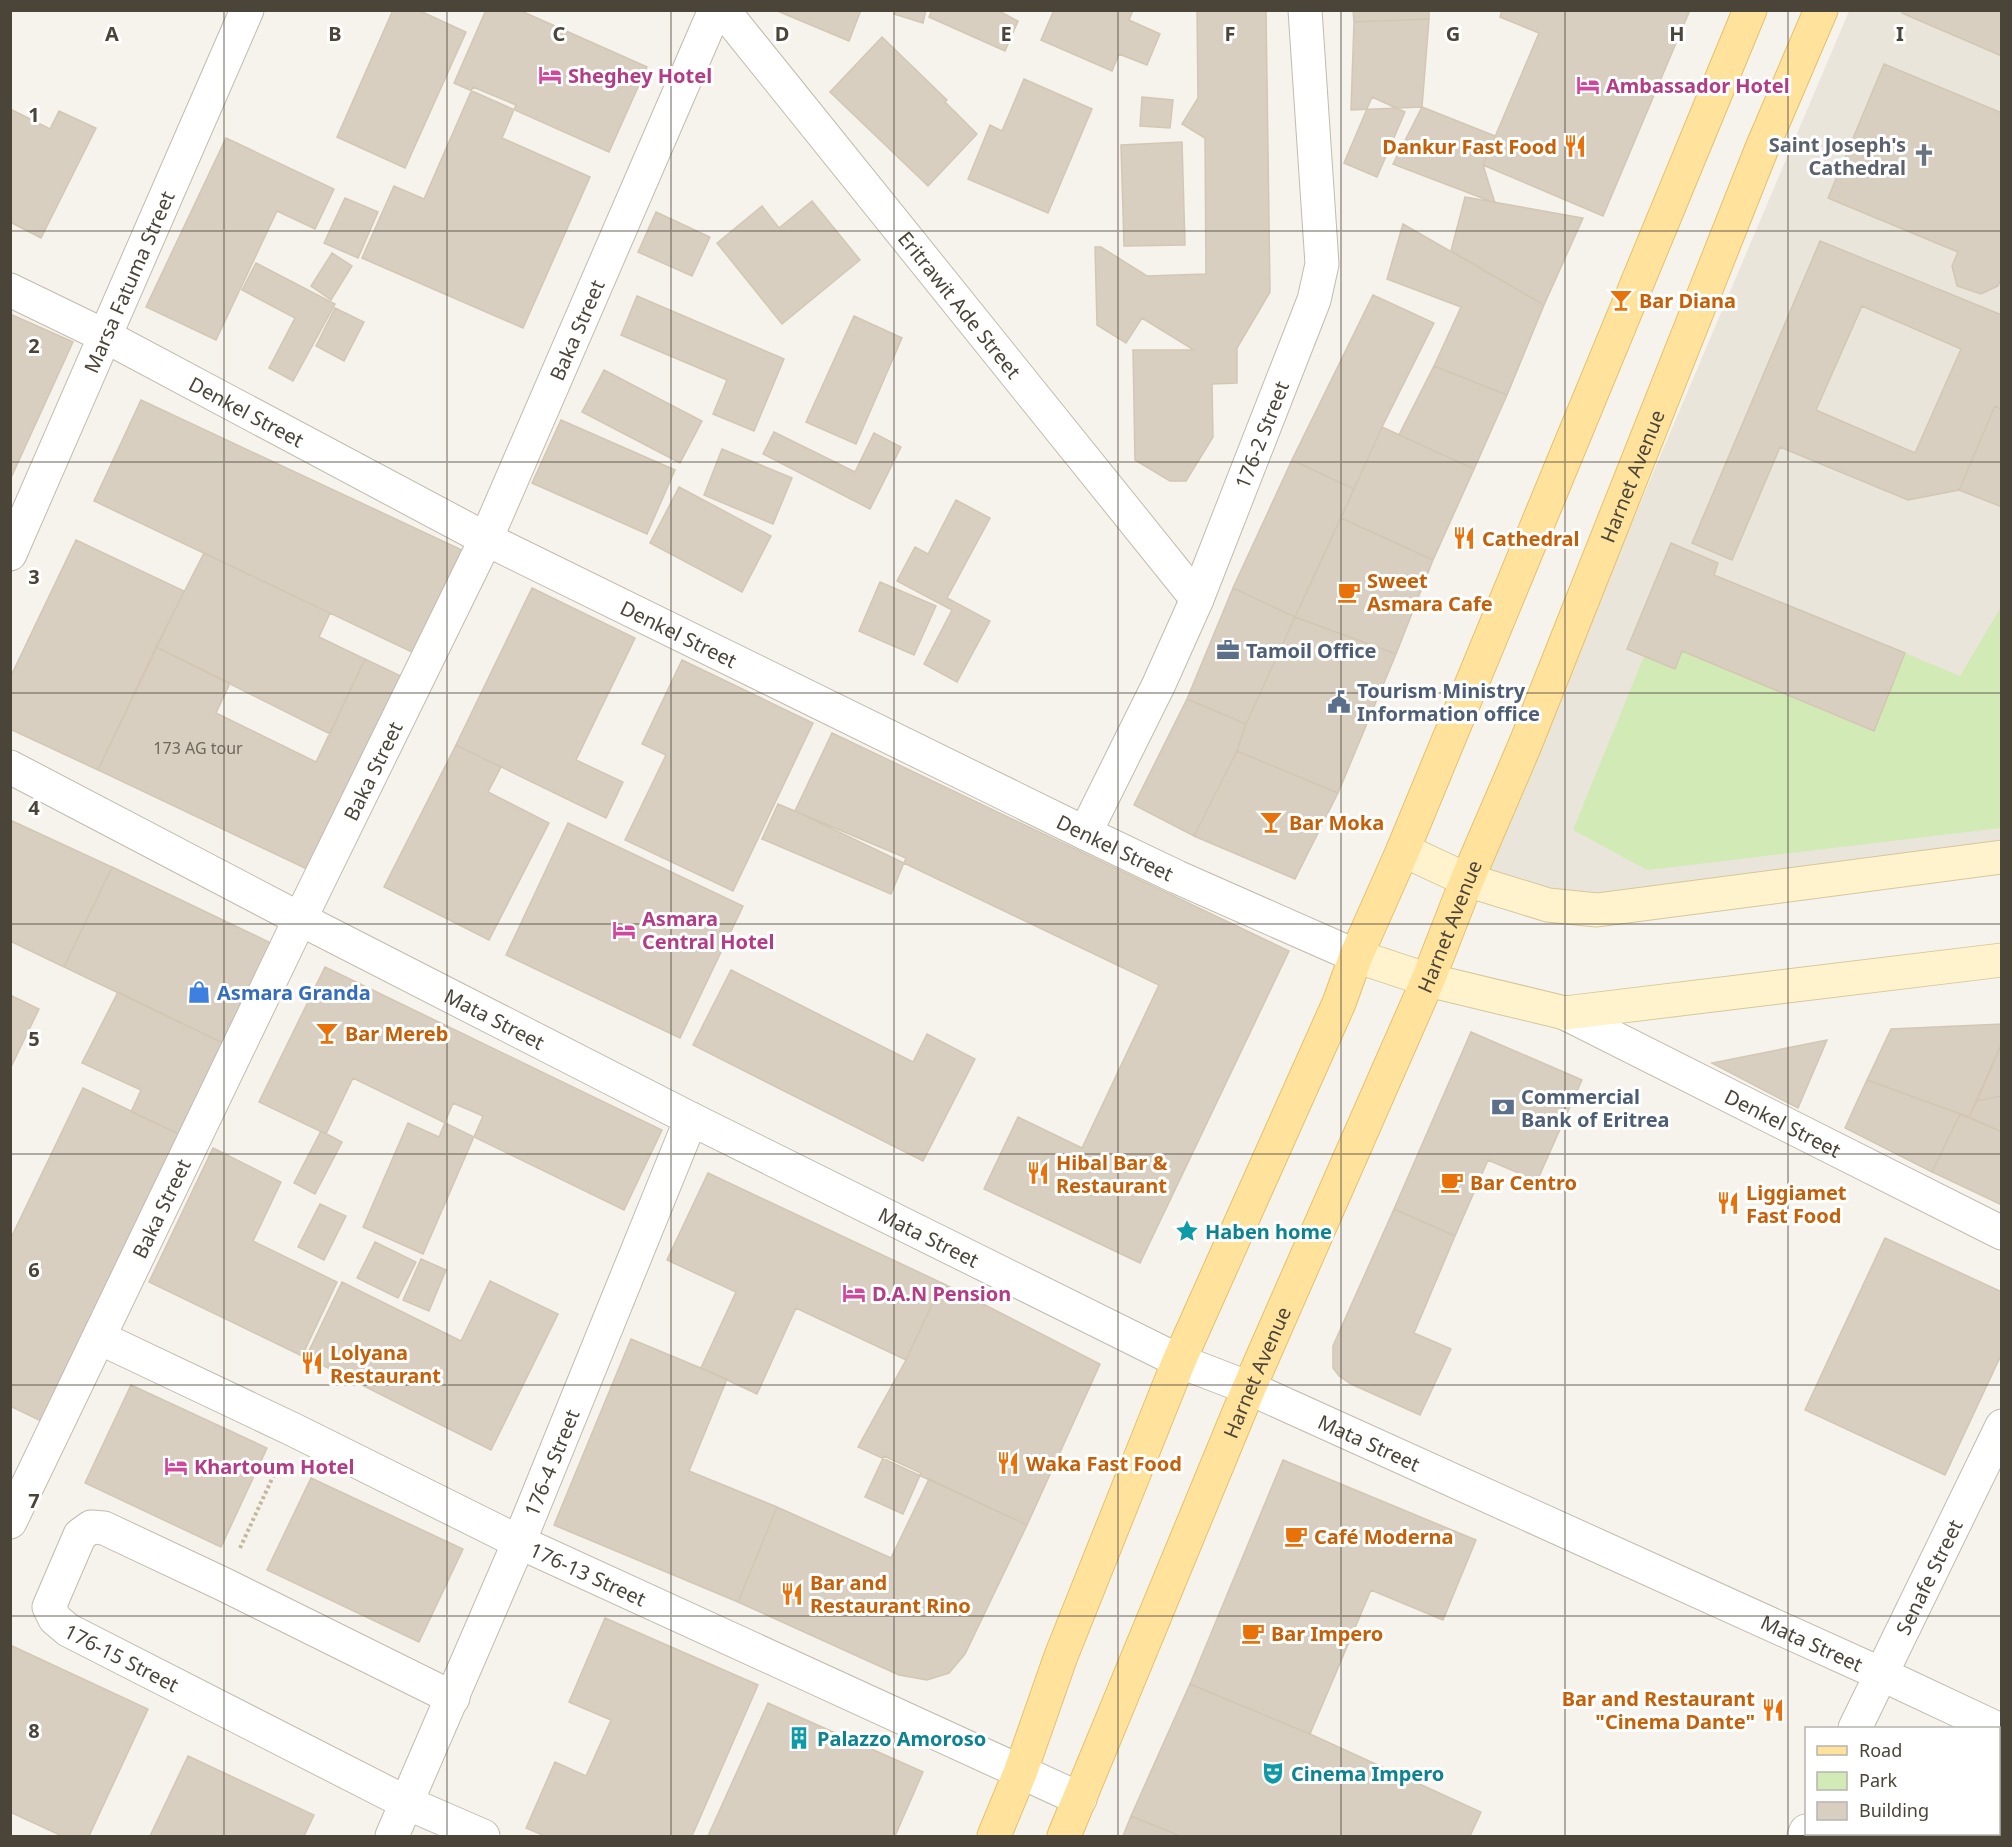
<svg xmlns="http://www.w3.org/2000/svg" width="2012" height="1847" viewBox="0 0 2012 1847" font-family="'Noto Sans',sans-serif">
<rect width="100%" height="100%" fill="#f6f3ec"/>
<path fill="#eae5da" d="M1849 11H2001V869L1595 921 1480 881Z"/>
<path fill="#d2eab5" d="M2001 607V828L1647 870 1573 830 1644 656 1675 669 1682 651 1873 731 1905 653 1960 676Z"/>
<path fill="#d8cfc1" stroke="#d3c7b4" stroke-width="1.5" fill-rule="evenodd" d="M393 10H418L466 32 405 168 337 137Z
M486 10H519L647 67 609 152 454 83Z
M775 10H861L849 41Z
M895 10H926L923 23 894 14Z
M932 10H997L1018 21 1005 51 929 17Z
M1054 10H1133L1129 20 1160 34 1147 65 1119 54 1112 71 1041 40Z
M1197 10H1266L1270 292 1237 348V383L1212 384 1213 437 1186 481H1170L1135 460 1133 350H1194L1142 318 1126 343 1097 325 1095 247H1101L1147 276 1206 274 1205 138 1182 124 1198 98Z
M1353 10H1429V19L1354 22Z
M1502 10H1690L1603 216 1483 165 1539 33 1500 17Z
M1903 10H2002V56L1902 13Z
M1429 19 1422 107 1351 110 1354 22Z
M882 37 947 100 945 102 977 134 928 186 830 92Z
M1884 64 2002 113V276L1998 286 1981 294 1957 286 1952 266 1958 252 1828 198Z
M1024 79 1092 109 1048 213 968 179 990 125 1002 131Z
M473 87 516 105 502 138 590 177 523 328 362 258 394 186 424 199Z
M1142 97 1173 100 1170 128 1140 126Z
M1372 97 1405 112 1377 177 1344 163Z
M1422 107 1495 136 1483 165 1495 203 1393 164Z
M10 109 50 129 59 111 96 128 41 238 10 222Z
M226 138 334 189 315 229 277 211 216 340 146 307Z
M1182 142 1185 245 1124 246 1121 145Z
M1465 197 1583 218 1544 305 1451 251Z
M345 198 378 212 358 258 324 243Z
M812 201 860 260 782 324 717 243 762 206 779 228Z
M656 212 710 237 692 276 638 252Z
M1403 224 1544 305 1507 395 1434 366 1461 307 1387 279Z
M1820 241 2002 315V410L1995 406 1959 490 1908 500 1780 447 1732 560 1692 543ZM1862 306 1961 349 1915 453 1816 410Z
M332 253 352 266 331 300 311 286Z
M256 263 335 304 293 381 269 368 295 318 242 290Z
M1373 295 1434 323 1382 427 1354 489 1292 460Z
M637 296 784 359 754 431 713 414 727 380 621 335Z
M335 308 364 322 344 361 316 346Z
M10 314 73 342 10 480Z
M854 316 902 338 856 444 806 422Z
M1434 366 1507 395 1474 469 1399 435Z
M604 370 702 421 680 463 582 412Z
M141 400 462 550 414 653 94 501Z
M1995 406 2002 410V507L1959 490Z
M561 420 675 470 647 534 532 483Z
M1382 427 1474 469 1433 560 1341 518Z
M774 432 855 472 874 433 901 447 870 509 763 454Z
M722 449 792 478 773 524 704 495Z
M1292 460 1354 489 1295 617 1233 588Z
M679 487 771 536 742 592 650 543Z
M956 500 990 518 947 598 990 621 957 682 924 664 952 610 897 581 915 547 928 554Z
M1341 518 1433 560 1396 654 1295 617Z
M76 540 184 591 98 770 10 729V678Z
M1671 543 1718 563 1714 575 1905 653 1874 731 1682 651 1675 669 1627 649Z
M204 553 330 613 319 637 365 659 330 734 156 647Z
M880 582 936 606 914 655 859 631Z
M532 588 635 638 576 760 623 782 606 818 456 745Z
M1233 588 1295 617 1246 724 1187 699Z
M1295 617 1396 654 1338 793 1237 751 1246 724Z
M156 647 230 683 216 713 316 762 365 659 403 677 309 870 98 770Z
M682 660 813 723 733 891 625 840 666 755 642 744Z
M1187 699 1246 724 1237 751 1194 836 1134 805Z
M832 733 1289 951 1140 1263 984 1189 1018 1117 1082 1148 1159 985 795 811Z
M456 745 501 767 488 792 549 823 489 940 384 887Z
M1237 751 1338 793 1295 879 1194 836Z
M778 804 906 858 891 894 762 839Z
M10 820 112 867 64 967 10 941Z
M568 823 743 906 680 1038 506 955Z
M112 867 273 944 225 1044 64 967Z
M325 967 662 1130 624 1210 353 1078 326 1134 259 1102Z
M731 970 913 1062 927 1034 975 1059 923 1161 693 1045Z
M118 992 225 1044 181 1135 131 1112 141 1090 82 1063Z
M10 995 39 1009 10 1069Z
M2002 1024V1042L1969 1117 1867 1080 1891 1029Z
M1471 1032 1582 1080 1537 1181 1488 1160 1455 1236 1394 1209Z
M1827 1040 1798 1108 1712 1063Z
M2002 1043V1096L1977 1101Z
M1867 1080 1960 1114 1932 1172 1845 1128Z
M83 1088 181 1135 41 1421 10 1406V1240Z
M2002 1096V1132L1969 1117 1977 1101Z
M453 1103 483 1116 423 1254 363 1227 408 1123 439 1137Z
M1960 1114 2002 1132V1205L1932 1172Z
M321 1131 342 1142 315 1194 294 1183Z
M213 1148 281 1182 253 1241 337 1282 302 1356 149 1282Z
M708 1173 942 1283 906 1360 796 1308 757 1394 701 1368 736 1292 667 1260Z
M320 1204 346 1216 324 1260 298 1247Z
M1394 1209 1455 1236 1414 1333 1451 1349 1420 1415 1351 1384 1339 1376 1333 1368V1346Z
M1885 1238 2002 1292V1353L1945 1475 1805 1410Z
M375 1242 416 1262 398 1298 357 1278Z
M421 1259 446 1270 429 1311 403 1300Z
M490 1281 558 1314 491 1450 306 1357 342 1282 461 1341Z
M942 1283 1100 1364 1027 1525 858 1447 906 1360Z
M631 1339 727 1379 689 1471 777 1507 738 1602 554 1525Z
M131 1385 267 1448 221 1547 85 1483Z
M884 1456 921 1473 903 1514 865 1497Z
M1283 1460 1476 1540 1443 1620 1371 1590 1310 1734 1190 1684Z
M311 1478 463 1549 419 1642 267 1570Z
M929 1479 1027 1525 965 1654 949 1673 927 1680 899 1675 738 1602 777 1507 891 1558Z
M605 1618 758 1685 692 1836H545L526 1828 555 1762 586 1776 611 1720 569 1702Z
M10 1645 148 1709 89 1836H62L10 1812Z
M1190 1684 1310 1734 1481 1812 1470 1836H1180L1131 1816Z
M768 1703 923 1772 895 1836H708Z
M188 1756 314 1815 304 1836H150Z
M1131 1816 1180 1836H1123Z"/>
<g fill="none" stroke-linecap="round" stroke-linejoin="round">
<g stroke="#c2bbae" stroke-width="35">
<g id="minor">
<path id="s1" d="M723 10 1197 599"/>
<path id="s2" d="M10 290 105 336 486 539 1085 833 1177 877 1356 956"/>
<path id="s3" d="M10 767 300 919 691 1119 1179 1361"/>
<path id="s4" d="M1085 833 1159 684 1197 599 1314 300 1322 264 1305 10"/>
<path id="s5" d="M1565 1013 2002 1233"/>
<path id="s6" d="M100 1338 294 1430 519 1542 1080 1799"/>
<path id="s7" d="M10 1522 300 919 486 539 715 10"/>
<path id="s8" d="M453 1698 223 1584 104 1528 91 1527 80 1535 49 1607 55 1619 68 1630 407 1803 483 1836"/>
<path id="s9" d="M1855 1728 2002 1426"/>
<path id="s10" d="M392 1836 519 1542 691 1119"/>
<path d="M1804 1836 1806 1831"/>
</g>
</g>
<g stroke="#c2bbae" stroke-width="35">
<g id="tertiary">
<path id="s11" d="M10 554 247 10"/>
<path id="s12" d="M1179 1361 1249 1388 1881 1674 1996 1728"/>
</g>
</g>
<g stroke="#d6c79b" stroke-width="35">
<path id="secondary" d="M1403 850 1467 880 1548 905 1597 910 2002 857
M1356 956 1428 980 1565 1013 2002 960"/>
</g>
<g stroke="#e6c16a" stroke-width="35">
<g id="primary">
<path d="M994 1836 1020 1773 1061 1656 1179 1361 1339 1003 1356 956 1403 850 1750 10"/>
<path id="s13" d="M1064 1836 1249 1388 1428 980 1467 880 1525 745 1762 148 1821 10"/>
</g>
</g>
<path stroke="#c4b79f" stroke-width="4" stroke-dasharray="3 3" stroke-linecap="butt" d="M240 1548 277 1468"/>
<use href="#minor" stroke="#fff" stroke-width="33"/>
<use href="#tertiary" stroke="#fff" stroke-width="33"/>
<use href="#secondary" stroke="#fff3cd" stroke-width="33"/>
<use href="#primary" stroke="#ffe39c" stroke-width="33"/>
</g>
<path fill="none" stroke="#4b4439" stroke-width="1.5" stroke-opacity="0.55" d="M224 10V1836M447 10V1836M671 10V1836M894 10V1836M1118 10V1836M1341 10V1836M1565 10V1836M1788 10V1836M10 231H2002M10 462H2002M10 693H2002M10 924H2002M10 1154H2002M10 1385H2002M10 1616H2002"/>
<defs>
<g id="hotel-bare" transform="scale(1.8)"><path d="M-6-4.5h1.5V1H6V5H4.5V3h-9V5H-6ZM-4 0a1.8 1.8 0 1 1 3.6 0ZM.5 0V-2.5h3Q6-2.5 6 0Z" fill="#d1479c" stroke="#fff" stroke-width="2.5" paint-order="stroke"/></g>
<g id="restaurant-bare" transform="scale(1.8)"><path d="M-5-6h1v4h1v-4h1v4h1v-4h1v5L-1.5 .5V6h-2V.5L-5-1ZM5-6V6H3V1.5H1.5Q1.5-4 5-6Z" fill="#e8710a" stroke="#fff" stroke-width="2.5" paint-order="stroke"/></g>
<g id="church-bare" transform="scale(1.8)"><path d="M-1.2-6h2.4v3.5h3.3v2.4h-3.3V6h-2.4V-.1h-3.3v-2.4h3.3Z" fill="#6b7280" stroke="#fff" stroke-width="2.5" paint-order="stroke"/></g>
<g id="bar-bare" transform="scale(1.8)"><path d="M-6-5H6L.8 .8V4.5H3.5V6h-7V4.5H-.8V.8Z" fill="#e8710a" stroke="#fff" stroke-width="2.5" paint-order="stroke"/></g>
<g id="cafe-bare" transform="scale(1.8)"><path d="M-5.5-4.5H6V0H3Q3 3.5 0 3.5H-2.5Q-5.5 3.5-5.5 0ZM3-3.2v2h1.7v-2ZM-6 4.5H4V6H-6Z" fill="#e8710a" stroke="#fff" stroke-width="2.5" paint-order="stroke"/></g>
<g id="office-bare" transform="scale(1.8)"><path d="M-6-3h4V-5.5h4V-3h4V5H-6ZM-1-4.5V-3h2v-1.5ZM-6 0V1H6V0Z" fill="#5c6f8a" stroke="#fff" stroke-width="2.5" paint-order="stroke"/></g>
<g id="civic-bare" transform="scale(1.8)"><path d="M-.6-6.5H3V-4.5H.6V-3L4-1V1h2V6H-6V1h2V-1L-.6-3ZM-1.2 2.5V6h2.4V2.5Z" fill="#5c6f8a" stroke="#fff" stroke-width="2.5" paint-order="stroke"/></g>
<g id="shop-bare" transform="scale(1.8)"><path d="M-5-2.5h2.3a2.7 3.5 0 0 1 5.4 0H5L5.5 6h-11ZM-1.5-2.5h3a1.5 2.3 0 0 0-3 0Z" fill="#3f7fe0" stroke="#fff" stroke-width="2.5" paint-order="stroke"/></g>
<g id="bank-bare" transform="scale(1.8)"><path d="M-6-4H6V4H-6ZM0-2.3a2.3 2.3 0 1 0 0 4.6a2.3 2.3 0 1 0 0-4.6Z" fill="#5c6f8a" stroke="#fff" stroke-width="2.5" paint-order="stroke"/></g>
<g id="sight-bare" transform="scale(1.8)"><path d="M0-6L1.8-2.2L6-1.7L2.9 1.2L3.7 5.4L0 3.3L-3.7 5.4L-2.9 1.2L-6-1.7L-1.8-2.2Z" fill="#0f9aa8" stroke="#fff" stroke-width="2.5" paint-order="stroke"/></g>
<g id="building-bare" transform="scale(1.8)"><path d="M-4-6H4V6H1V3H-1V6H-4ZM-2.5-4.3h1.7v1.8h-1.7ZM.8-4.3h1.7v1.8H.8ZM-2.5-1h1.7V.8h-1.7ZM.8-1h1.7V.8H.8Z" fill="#0f9aa8" stroke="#fff" stroke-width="2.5" paint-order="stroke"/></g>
<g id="theatre-bare" transform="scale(1.8)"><path d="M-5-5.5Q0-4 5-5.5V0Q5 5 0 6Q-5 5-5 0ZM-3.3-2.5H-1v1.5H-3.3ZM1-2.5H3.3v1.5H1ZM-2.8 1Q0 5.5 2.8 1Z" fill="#0f9aa8" stroke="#fff" stroke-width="2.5" paint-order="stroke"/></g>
</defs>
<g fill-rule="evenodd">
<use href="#hotel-bare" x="550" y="75"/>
<use href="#hotel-bare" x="1588" y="85"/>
<use href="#restaurant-bare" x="1575" y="146"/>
<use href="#church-bare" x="1924" y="155"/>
<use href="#bar-bare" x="1621" y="300"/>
<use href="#restaurant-bare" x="1464" y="538"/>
<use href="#cafe-bare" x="1349" y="592"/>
<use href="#office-bare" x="1228" y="650"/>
<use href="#civic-bare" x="1339" y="702"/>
<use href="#bar-bare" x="1271" y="822"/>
<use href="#hotel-bare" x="624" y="930"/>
<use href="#shop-bare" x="199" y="992"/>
<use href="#bar-bare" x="327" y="1033"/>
<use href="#bank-bare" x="1503" y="1107"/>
<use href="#restaurant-bare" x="1038" y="1173"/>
<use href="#cafe-bare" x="1452" y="1182"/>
<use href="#restaurant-bare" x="1728" y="1203"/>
<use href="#sight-bare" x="1187" y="1231"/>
<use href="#hotel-bare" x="854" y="1293"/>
<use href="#restaurant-bare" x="312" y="1363"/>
<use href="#restaurant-bare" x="1008" y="1463"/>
<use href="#hotel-bare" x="176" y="1466"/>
<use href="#cafe-bare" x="1296" y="1536"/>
<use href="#restaurant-bare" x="792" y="1594"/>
<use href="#cafe-bare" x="1253" y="1633"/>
<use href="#restaurant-bare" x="1773" y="1710"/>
<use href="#building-bare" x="799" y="1738"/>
<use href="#theatre-bare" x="1273" y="1773"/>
</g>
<g text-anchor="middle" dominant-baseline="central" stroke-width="6" stroke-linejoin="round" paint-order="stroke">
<g font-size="16" fill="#6e675b">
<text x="198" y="748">173 AG tour</text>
</g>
<g font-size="20" font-weight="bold" fill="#b23c85" stroke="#fff" text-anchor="start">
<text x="568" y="75">Sheghey Hotel</text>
<text x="1606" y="85">Ambassador Hotel</text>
<text x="642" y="918">Asmara<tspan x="642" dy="23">Central Hotel</tspan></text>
<text x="872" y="1293">D.A.N Pension</text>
<text x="194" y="1466">Khartoum Hotel</text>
</g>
<g font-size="20" font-weight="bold" fill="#5b616d" stroke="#fff" text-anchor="end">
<text x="1906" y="144">Saint Joseph's<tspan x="1906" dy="23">Cathedral</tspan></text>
</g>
<g font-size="20" font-weight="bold" fill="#c56008" stroke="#fff" text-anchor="start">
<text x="1557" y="146" text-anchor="end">Dankur Fast Food</text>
<text x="1639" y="300">Bar Diana</text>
<text x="1482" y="538">Cathedral</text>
<text x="1367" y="580">Sweet<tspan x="1367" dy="23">Asmara Cafe</tspan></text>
<text x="1289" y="822">Bar Moka</text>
<text x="345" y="1033">Bar Mereb</text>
<text x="1056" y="1162">Hibal Bar &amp;<tspan x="1056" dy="23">Restaurant</tspan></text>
<text x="1470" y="1182">Bar Centro</text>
<text x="1746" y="1192">Liggiamet<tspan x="1746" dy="23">Fast Food</tspan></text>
<text x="330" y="1352">Lolyana<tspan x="330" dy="23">Restaurant</tspan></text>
<text x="1026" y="1463">Waka Fast Food</text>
<text x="1314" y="1536">Café Moderna</text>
<text x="810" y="1582">Bar and<tspan x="810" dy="23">Restaurant Rino</tspan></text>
<text x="1271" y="1633">Bar Impero</text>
<text x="1755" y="1698" text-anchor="end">Bar and Restaurant<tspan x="1755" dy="23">"Cinema Dante"</tspan></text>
</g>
<g font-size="20" fill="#4b4439" stroke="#fff">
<text stroke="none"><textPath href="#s11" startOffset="297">Marsa Fatuma Street</textPath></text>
<text stroke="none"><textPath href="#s1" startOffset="378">Eritrawit Ade Street</textPath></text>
<text stroke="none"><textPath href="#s7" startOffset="1320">Baka Street</textPath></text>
<text stroke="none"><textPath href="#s2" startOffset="266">Denkel Street</textPath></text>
<text stroke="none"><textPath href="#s4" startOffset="436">176-2 Street</textPath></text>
<text stroke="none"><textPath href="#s13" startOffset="1474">Harnet Avenue</textPath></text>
<text stroke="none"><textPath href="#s2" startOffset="752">Denkel Street</textPath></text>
<text stroke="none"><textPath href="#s7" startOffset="834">Baka Street</textPath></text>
<text stroke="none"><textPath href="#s2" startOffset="1238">Denkel Street</textPath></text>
<text stroke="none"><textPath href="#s13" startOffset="988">Harnet Avenue</textPath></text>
<text stroke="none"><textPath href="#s3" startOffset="546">Mata Street</textPath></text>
<text stroke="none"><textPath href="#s5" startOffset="244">Denkel Street</textPath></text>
<text stroke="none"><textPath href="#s7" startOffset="348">Baka Street</textPath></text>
<text stroke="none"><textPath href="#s3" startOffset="1032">Mata Street</textPath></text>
<text stroke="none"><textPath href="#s13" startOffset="502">Harnet Avenue</textPath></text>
<text stroke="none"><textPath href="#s12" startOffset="207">Mata Street</textPath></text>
<text stroke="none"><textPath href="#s10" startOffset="406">176-4 Street</textPath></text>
<text stroke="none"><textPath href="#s6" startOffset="542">176-13 Street</textPath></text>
<text stroke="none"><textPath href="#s9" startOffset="168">Senafe Street</textPath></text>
<text stroke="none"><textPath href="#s12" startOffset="693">Mata Street</textPath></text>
<text stroke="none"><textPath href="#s8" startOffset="584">176-15 Street</textPath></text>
</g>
<g font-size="20" font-weight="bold" fill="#4e5e75" stroke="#fff" text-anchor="start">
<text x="1246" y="650">Tamoil Office</text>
<text x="1357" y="690">Tourism Ministry<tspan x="1357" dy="23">Information office</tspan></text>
<text x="1521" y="1096">Commercial<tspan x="1521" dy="23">Bank of Eritrea</tspan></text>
</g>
<g font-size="20" font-weight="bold" fill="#366cbe" stroke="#fff" text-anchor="start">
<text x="217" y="992">Asmara Granda</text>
</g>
<g font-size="20" font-weight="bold" fill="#0d838f" stroke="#fff" text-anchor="start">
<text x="1205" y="1231">Haben home</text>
<text x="817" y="1738">Palazzo Amoroso</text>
<text x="1291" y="1773">Cinema Impero</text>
</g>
</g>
<g font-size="20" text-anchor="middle" font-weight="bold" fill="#4b4439" stroke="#fff" stroke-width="6" stroke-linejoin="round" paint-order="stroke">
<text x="112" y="41">A</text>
<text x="335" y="41">B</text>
<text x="559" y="41">C</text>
<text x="782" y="41">D</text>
<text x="1006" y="41">E</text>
<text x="1230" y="41">F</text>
<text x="1453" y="41">G</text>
<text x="1677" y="41">H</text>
<text x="1900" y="41">I</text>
<text x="34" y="122">1</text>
<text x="34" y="353">2</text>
<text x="34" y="584">3</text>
<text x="34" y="815">4</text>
<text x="34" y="1046">5</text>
<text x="34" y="1277">6</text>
<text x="34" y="1508">7</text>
<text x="34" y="1738">8</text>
</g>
<rect width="2012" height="1847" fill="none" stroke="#4b4439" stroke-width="24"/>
<rect x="1805" y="1727" width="195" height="108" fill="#ffffff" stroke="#b7b4b0" stroke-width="1.5"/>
<rect x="1817" y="1746" width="30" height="9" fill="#ffe39c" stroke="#b7b4b0" stroke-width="1.5"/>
<text x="1859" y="1757" font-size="18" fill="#4b4439">Road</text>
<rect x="1817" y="1772" width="30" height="18" fill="#d2eab5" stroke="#b7b4b0" stroke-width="1.5"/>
<text x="1859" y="1787" font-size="18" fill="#4b4439">Park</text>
<rect x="1817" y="1802" width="30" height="18" fill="#d8cfc1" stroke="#b7b4b0" stroke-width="1.5"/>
<text x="1859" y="1817" font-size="18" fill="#4b4439">Building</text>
</svg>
